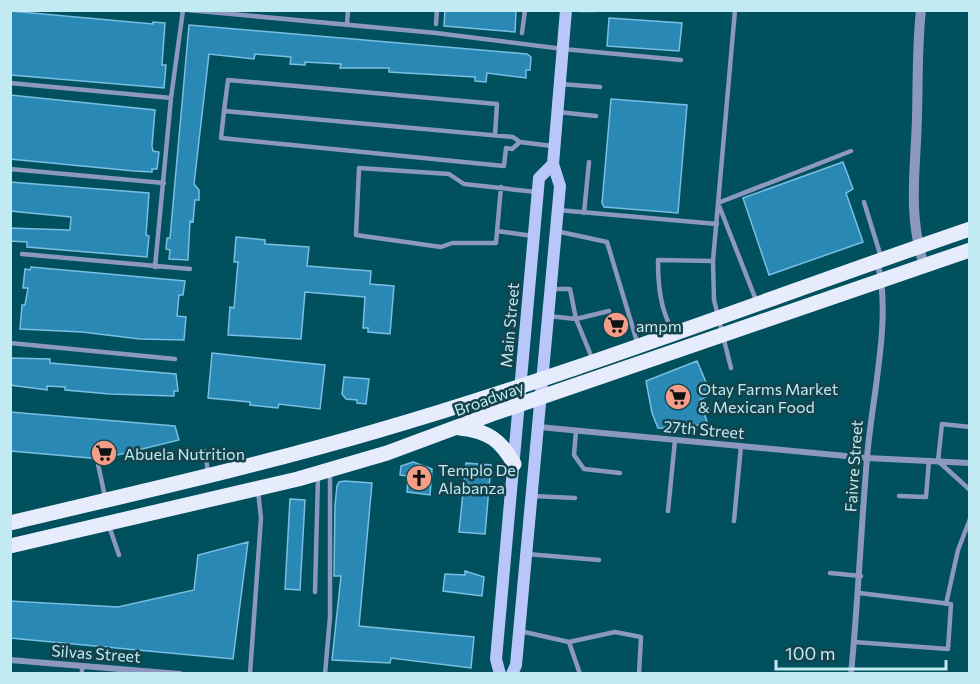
<svg xmlns="http://www.w3.org/2000/svg" width="980" height="684" viewBox="0 0 980 684" font-family="Commissioner,sans-serif">
<rect width="100%" height="100%" fill="#00505d"/>
<path fill="#2a88b4" stroke="#79bee3" stroke-width="1.5" d="M445 10H516L515 32 444 26Z
M10 11 153 24V22L165 23 162 65H166L164 88 11 75Z
M609 18 682 23 679 51 607 46Z
M189 25 527 54 531 57 530 70H526V78L487 73 486 82 475 81V77L389 72V68H340L341 64 305 62V65L290 64 291 57 255 54 254 59 209 54 194 184 199 190V200H195L193 222 190 221 188 260 169 259 170 250 166 249 167 238H170Z
M10 95 155 110 152 146 153 151 159 152 157 169H152V172L134 171 10 159Z
M611 99 687 105 678 213 604 207 602 203Z
M843 162 853 189 846 193 863 242 769 275 743 198Z
M10 182 149 193 146 235 149 236 147 257 27 247V242L10 241V228L70 230 71 217 10 211Z
M236 237 265 240V244L309 247 307 266 371 271 370 284 394 286 390 334 368 332V328H363L365 297 305 292 301 339 228 335 230 307 234 308 238 262H234Z
M31 267 185 281 183 295H179L177 316 186 317 184 340 140 339 82 332 20 329 22 305H25L28 288H23L25 269 30 270Z
M212 353 325 365 320 409 279 404 278 408 250 405V402L208 398Z
M10 358 50 359V363L176 374 178 391H174V396L110 394 65 390V387L47 386V390L10 385Z
M697 361 711 394 700 400 707 422 686 429 658 428 652 413 646 381Z
M344 377 369 379 366 404 357 403V400L346 399 342 394Z
M10 412 175 426 179 440 101 459 11 451Z
M413 462 432 469 430 495 407 492 408 476 400 475 401 466Z
M466 463 491 465 485 534 459 532Z
M345 481 372 483 359 626 474 637 471 668 391 658 390 663 332 660 341 576H334L335 505 337 486 339 482Z
M290 499 305 500 300 590 285 589Z
M248 542 233 659 10 638V601L118 607 194 590 198 555Z
M465 571 484 577 482 596 443 591 445 574 465 575Z"/>
<g fill="none" stroke-linecap="round" stroke-linejoin="round">
<path stroke="#8d98c0" stroke-width="4.5" d="M188 10 436 33 563 49 681 60
M580 10H595
M347 24 348 10
M436 24 437 10
M522 33 525 10
M10 83 171 98
M560 84 600 87
M224 111 228 80 497 104 495 135
M558 112 596 116
M520 142 512 149 506 148 504 166 221 138 224 111 513 137 520 142 552 146
M10 169 164 183
M501 187 496 243H452L441 247 356 235 359 168 449 174 464 184 536 192
M864 202 881 257
M558 210 717 224
M584 213 589 162
M497 231 533 236
M556 231 607 242 638 345
M22 254 190 269
M155 267 171 98 183 10
M756 300 718 203 851 151
M548 316 576 319 570 289H551
M673 331C660 310 658 284 658 260L713 261
M10 343 175 359
M592 358 576 319 609 311
M731 368 714 300 713 261 735 10
M970 427 942 424 938 461 970 490
M576 431 574 455 584 469 620 473
M205 451 208 473
M98 464 105 497
M533 496 575 498
M899 496 926 497 929 460
M668 511 675 440
M734 521 741 446
M109 526 119 555
M527 554 599 560
M830 573 861 576
M315 592 318 476
M946 604 958 550 970 519
M520 631 569 642 580 674
M569 642 615 632 641 637 639 674
M854 642 948 649 951 604 859 593
M82 674V666
M250 674 261 518 258 491
M325 674 330 617V472"/>
<path stroke="#8d98c0" stroke-width="6" d="M539 427 867 458 970 463
M10 660 180 674
M851 674C858 602 861 530 867 458 871 402 893 314 877 262"/>
<path stroke="#8d98c0" stroke-width="10" d="M921 10C917 46 918 80 917 116 916 169 907 212 924 265"/>
<path stroke="#b9c6f9" stroke-width="12" d="M500 674 496 659 539 178 553 164
M512 674 516 665 560 186 553 164 566 10"/>
<path stroke="#e7ecfc" stroke-width="15" d="M460 428C488 431 501 440 514 464
M10 523C131 494 253 467 373 432 574 374 771 297 970 229
M10 546 298 479 387 453 492 414 970 250"/>
</g>
<defs>
<g id="supermarket-disc" transform="scale(1.35)"><circle r="9.5" fill="#f49e8a" stroke="#14434c"/><path d="M-6-5.5h2.5l.6 2H6L4.5 2H-2.5L-4.4-4H-6ZM-1.5 3.2a1.3 1.3 0 1 0 .1 0ZM3 3.2a1.3 1.3 0 1 0 .1 0Z" fill="#111"/></g>
<g id="church-disc" transform="scale(1.35)"><circle r="9.5" fill="#f49e8a" stroke="#14434c"/><path d="M-1.2-6h2.4v3.5h3.3v2.4h-3.3V6h-2.4V-.1h-3.3v-2.4h3.3Z" fill="#111"/></g>
</defs>
<g fill-rule="evenodd">
<use href="#supermarket-disc" x="616" y="325"/>
<use href="#supermarket-disc" x="678" y="397"/>
<use href="#supermarket-disc" x="104" y="453"/>
<use href="#church-disc" x="419" y="478"/>
</g>
<g text-anchor="middle" dominant-baseline="central" stroke-width="5" stroke-linejoin="round" paint-order="stroke">
<g font-size="16" fill="#c2eaf3" stroke="#14434c">
<text transform="translate(509 325) rotate(-85)">Main Street</text>
<text transform="translate(489 398) rotate(-20)">Broadway</text>
<text transform="translate(704 429) rotate(5)">27th Street</text>
<text transform="translate(853 466) rotate(-86)">Faivre Street</text>
<text transform="translate(96 653) rotate(4)">Silvas Street</text>
</g>
<g font-size="16" fill="#c2eaf3" stroke="#14434c" text-anchor="start">
<text x="636" y="325">ampm</text>
<text x="698" y="388">Otay Farms Market<tspan x="698" dy="18">&amp; Mexican Food</tspan></text>
<text x="124" y="453">Abuela Nutrition</text>
<text x="438" y="469">Templo De<tspan x="438" dy="18">Alabanza</tspan></text>
</g>
</g>
<rect width="980" height="684" fill="none" stroke="#c2eaf3" stroke-width="24"/>
<path d="M776 660v9h170v-9" fill="none" stroke="#c2eaf3" stroke-width="3"/>
<text x="785" y="660" font-size="18" fill="#c2eaf3" stroke="#14434c" stroke-width="4.5" paint-order="stroke">100 m</text>
</svg>
